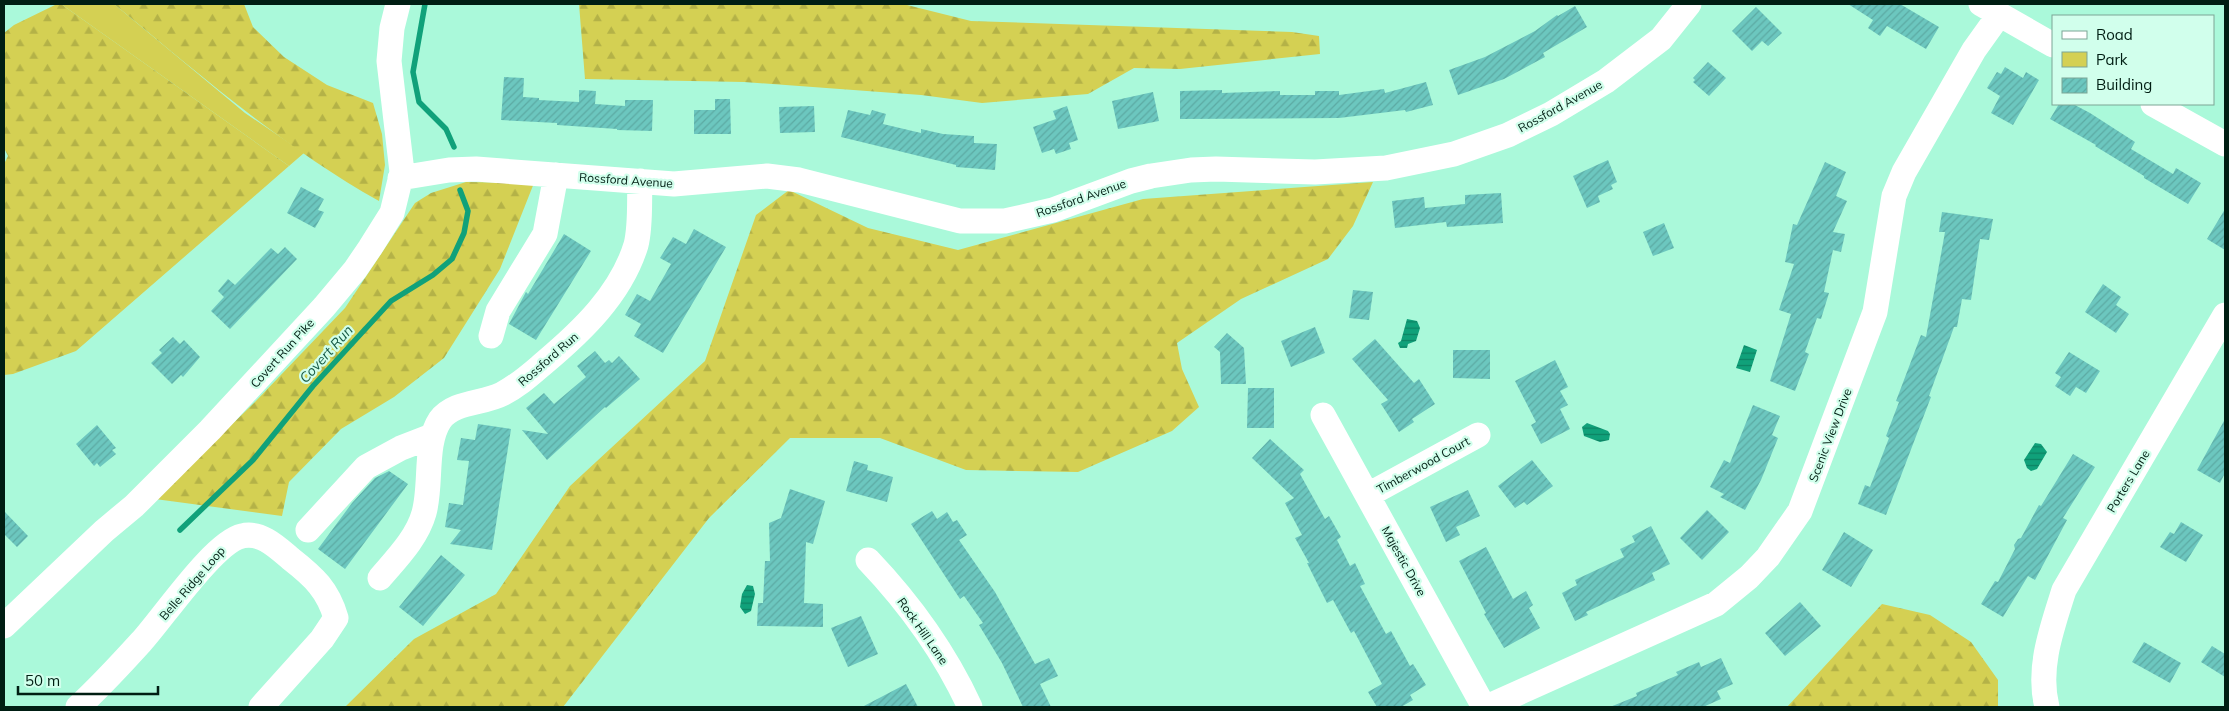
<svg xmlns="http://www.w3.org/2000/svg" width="2229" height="711" viewBox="0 0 2229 711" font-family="Mulish,sans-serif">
<defs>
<pattern id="forest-firs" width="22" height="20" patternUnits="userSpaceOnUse" patternTransform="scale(1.25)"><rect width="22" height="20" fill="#d4d053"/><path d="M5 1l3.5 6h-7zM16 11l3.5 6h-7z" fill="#b4b247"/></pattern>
<pattern id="water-rules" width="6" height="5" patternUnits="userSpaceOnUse" patternTransform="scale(1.25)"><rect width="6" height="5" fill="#10a17a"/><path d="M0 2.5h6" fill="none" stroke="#0d8363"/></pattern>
<pattern id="building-hatch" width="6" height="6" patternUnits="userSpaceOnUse" patternTransform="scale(1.25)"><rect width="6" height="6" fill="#6cc7bf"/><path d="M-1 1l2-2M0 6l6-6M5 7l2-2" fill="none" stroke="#5caaa3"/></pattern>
</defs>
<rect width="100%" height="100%" fill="#aaf9da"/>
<path fill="#d4d053" d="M61 4H114L245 113 304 153 289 166Z"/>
<path fill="url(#forest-firs)" d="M57 4H61L289 166 76 351 13 374 4 375V164L8 156 4 148V33L14 25Z
M114 4H244L253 27 284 57 327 85 373 103 382 134 385 165 379 201C283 147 199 74 114 4Z
M579 4H903L971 21 1292 32 1319 36 1320 54 1180 69 1134 68 1088 94 982 103 921 95 744 82 585 79Z
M466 182 534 183 500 269 444 358 394 397 341 429 289 482 282 516 155 499 255 402 345 308 415 203 431 193Z
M1373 182 1353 226 1328 259 1241 299 1177 343 1182 369 1199 407 1172 431 1078 472 966 470 880 438H790L709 518 563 707H345L414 639 496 594 570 486 705 361 756 215 789 190 868 228 958 250 1143 199Z
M1882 604 1930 615 1971 642 1998 680V707H1787Z"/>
<path fill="url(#water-rules)" d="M1407 319 1417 321 1420 328 1416 341 1408 344 1407 348H1400L1398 343 1401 341Z
M1744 345 1757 350 1750 372 1736 368Z
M1587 423 1608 431 1610 434 1609 440 1600 442 1584 436 1582 427Z
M2035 443 2041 444 2047 452 2037 469 2031 471 2027 468 2024 460Z
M747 585 753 586 755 594 751 611 745 614 740 607 742 594Z"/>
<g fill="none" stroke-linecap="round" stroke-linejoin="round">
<path stroke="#10a17a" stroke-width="5.5" d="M425 4 413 72 419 102 446 129 454 147
M180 530 253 460 313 386 391 301 433 275 452 259 464 233 468 211 460 190"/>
</g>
<path fill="url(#building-hatch)" d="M1848 4H1900L1939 27 1926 49 1887 26 1880 36 1868 28 1873 20Z
M1575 6 1587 27 1543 53 1545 57 1504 79 1458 95 1449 70 1485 57 1535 31 1557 15 1558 16Z
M1756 7 1782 33 1768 46 1762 41 1752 51 1732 31Z
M1708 62 1726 78 1709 96 1693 82 1695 80 1693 78Z
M2005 67 2023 78 2026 72 2039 80 2013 125 1991 113 2000 96 1987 88 1997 72 2001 74Z
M504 77 524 78 523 97 539 98V100L579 102V90L596 91 595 104 625 106V100H653L652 131 617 130V129L557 125V123L501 120Z
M1426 82 1433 105 1406 112 1405 110 1339 118 1180 119V91L1222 90V93L1280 91V95H1315V91H1339V95L1384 89 1385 93Z
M1153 92 1159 121 1118 129 1112 101Z
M715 99H730L731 134H694V110H715Z
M2059 104H2073L2090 113 2135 142 2131 149 2173 174 2176 168 2201 183 2188 204 2144 178V176L2095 146 2096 145 2050 119Z
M814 106 815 132 780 133 779 107Z
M1067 106 1078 140 1069 143 1071 149 1056 154 1054 149 1042 153 1033 127 1056 119 1053 111Z
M848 110 870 115 872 110 886 114 883 124 921 133V129L943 134 974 136V143L997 144 995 170 956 167V165L841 137Z
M1608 160 1617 182 1611 185 1613 189 1598 196 1600 202 1587 208 1573 176Z
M1825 162 1846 172 1836 196 1847 201 1833 232 1845 234 1841 252 1833 250 1824 292 1829 293 1821 319 1817 318 1805 352 1809 354 1795 391 1770 381 1791 314 1779 310 1794 264 1785 262 1793 224 1797 225Z
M301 187 324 199 318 210 324 212 315 228 287 213Z
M1501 193 1503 223 1447 227 1446 222 1395 228 1392 201 1424 197 1425 208 1465 204V195Z
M2225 209V250L2207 239Z
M1942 212 1993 219 1989 240 1980 239 1971 300 1962 299 1957 327H1954L1929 396 1931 397 1886 515 1858 504 1865 485 1870 487 1889 438 1886 436 1899 402 1896 401 1921 335 1926 337 1945 232H1939Z
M1664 223 1674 248 1653 256 1643 232Z
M694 229 726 247 663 353 634 336 641 324 625 315 637 294 650 301 671 264 660 258 673 237 686 244Z
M564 234 591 251 536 340 509 324 526 292 528 294Z
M285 247 297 259 230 329 211 311 224 297 218 291 228 279 235 285 271 248 278 254Z
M2103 284 2121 297 2116 305 2129 314 2116 333 2085 312Z
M1353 290 1373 292 1369 320 1349 318Z
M1315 327 1325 353 1291 367 1281 341Z
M1227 333 1244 348 1246 384H1221L1220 352 1214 347Z
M173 337 180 344 184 340 200 357 183 377 181 375 172 384 151 363 162 353 159 350Z
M1375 339 1414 383 1419 379 1435 404 1412 419 1414 422 1399 432 1381 404 1388 400 1352 359Z
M1453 350H1490V379L1453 378Z
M595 351 605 363 609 360 612 363 619 356 640 379 606 408 605 407 547 460 522 430 548 434 526 408 544 393 554 404 586 377 577 366Z
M2069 352 2100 371 2086 393 2076 387 2070 396 2055 386 2061 377 2055 373Z
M1555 360 1568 387 1560 391 1568 405 1560 409 1570 429 1541 444 1531 425 1536 422 1515 381Z
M1248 388H1274V428H1247Z
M1753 405 1780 416 1772 435 1778 438 1761 480 1745 510 1720 497 1724 494 1710 487 1724 460 1730 463Z
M2225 419V473L2220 483 2197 470Z
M478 424 511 429 492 550 450 544 461 530 445 527 449 503 463 505 469 461 457 460 461 438 475 440Z
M97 425 116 448 112 450 116 454 100 467 97 463 94 466 76 444Z
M1270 439 1304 470 1300 474 1325 519 1329 516 1341 537 1337 540 1350 566 1355 563 1365 584 1360 586 1386 634 1391 631 1410 666 1413 664 1426 685 1410 695 1413 700 1401 707H1377L1368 692 1382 684 1354 631 1351 633 1333 600 1327 603 1307 563H1309L1295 538 1302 535 1285 503 1294 498 1252 458Z
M2073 454 2095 467 2063 518 2067 520 2035 580 2028 576 2003 617 1981 604 1995 581 1998 582 2015 549 2014 545 2018 539 2021 538 2039 505 2041 506Z
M1532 460 1553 486 1527 505 1524 502 1515 508 1498 486Z
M854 461 868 465 867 470 893 477 887 502 846 491Z
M389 471 408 484 345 569 318 549 352 503 375 478Z
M790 489 825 501 813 544 806 542 804 603 823 604V627L757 626 758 603H763L765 561H770L769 523 781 518Z
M1468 490 1480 516 1456 527 1460 535 1446 542 1430 507Z
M1707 510 1729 532 1702 560 1680 538Z
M4 511 28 536 17 547 4 534Z
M932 511 937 519 947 512 953 522 957 520 967 535 959 540 995 592 1035 664 1049 658 1058 676 1040 684 1051 707H1023L1002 663 979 625 983 623 964 596 960 599 911 524Z
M2181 522 2203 535 2186 562 2160 547 2170 532 2174 534Z
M1651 526 1670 564 1652 573 1655 580 1586 612 1588 615 1575 621 1562 593 1577 585 1575 580 1624 557 1620 549 1635 542 1632 536Z
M1844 532 1873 550 1851 587 1822 570Z
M1486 547 1513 599 1526 591 1533 605 1529 608 1540 628 1504 648 1484 614 1486 613 1459 561Z
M441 555 465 575 423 626 399 607Z
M1800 602 1821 626 1785 656 1765 633Z
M861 616 878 654 848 667 831 628Z
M2144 642 2181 663 2170 683 2132 662Z
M2212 646 2225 654V677L2201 662Z
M1721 658 1733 684 1717 691 1721 699 1703 707H1610L1637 696 1636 693 1678 675 1676 672 1699 662 1701 667Z
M906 684 918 707H862Z"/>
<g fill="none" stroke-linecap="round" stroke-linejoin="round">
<path stroke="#fff" stroke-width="25" d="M1981 4 2053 45
M2153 104 2225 144
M400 178 449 170 476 169 674 184 767 176 799 180 960 221H1005L1053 210 1131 181 1151 176 1191 170 1216 169 1315 172 1386 168 1454 154 1508 135 1551 114 1606 81 1661 39 1689 4
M491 336 498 311 545 234 556 175
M1323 415 1484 707
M1368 495 1478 435
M308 530 366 467 401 448 432 436
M868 560C909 603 945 653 970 707
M380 578C397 558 417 538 424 513 432 485 424 444 440 420 454 401 483 404 502 394 518 386 530 375 544 363 582 331 621 294 636 245 641 225 639 202 640 181
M4 626 104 531 134 506 210 430 324 307 355 270 370 248 392 213 402 172 389 61 392 28 398 4
M78 707C100 687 121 664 141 642 163 618 214 542 242 536 261 531 278 548 291 559 314 577 328 590 336 618L322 639 261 707
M1487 707 1716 604 1749 577 1768 557 1800 511 1875 312 1894 196 1904 172 1974 50 1999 15
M2047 707C2037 668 2052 628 2064 590L2225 315"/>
</g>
<g text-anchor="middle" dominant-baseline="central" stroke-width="4.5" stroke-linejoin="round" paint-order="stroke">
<g font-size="12" fill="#001e13" stroke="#d1ffec">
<text transform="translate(1560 106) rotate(-29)">Rossford Avenue</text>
<text transform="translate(626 180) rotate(4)">Rossford Avenue</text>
<text transform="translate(1081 198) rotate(-19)">Rossford Avenue</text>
<text transform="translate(282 353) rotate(-48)">Covert Run Pike</text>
<text transform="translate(548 359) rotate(-41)">Rossford Run</text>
<text transform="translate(1830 435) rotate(-69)">Scenic View Drive</text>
<text transform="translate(1423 465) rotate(-29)">Timberwood Court</text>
<text transform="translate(2128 481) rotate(-59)">Porters Lane</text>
<text transform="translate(1404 561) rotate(61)">Majestic Drive</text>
<text transform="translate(192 583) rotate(-49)">Belle Ridge Loop</text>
<text transform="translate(923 631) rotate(55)">Rock Hill Lane</text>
</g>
<g font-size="14" font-style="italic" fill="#175a45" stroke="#d1ffec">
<text transform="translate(326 354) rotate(-48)">Covert Run</text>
</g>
</g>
<rect width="2229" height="711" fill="none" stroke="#001e13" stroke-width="10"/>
<rect x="2052" y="15" width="162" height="90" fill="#d1ffec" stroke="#7da595"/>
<rect x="2062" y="31" width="25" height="8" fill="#ffffff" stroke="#7da595"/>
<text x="2096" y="40" font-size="15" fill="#001e13">Road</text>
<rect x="2062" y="52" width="25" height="15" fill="#d4d053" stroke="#7da595"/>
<text x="2096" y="65" font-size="15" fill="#001e13">Park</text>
<rect x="2062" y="78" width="25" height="15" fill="url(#building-hatch)" stroke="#7da595"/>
<text x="2096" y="90" font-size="15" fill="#001e13">Building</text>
<path d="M18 686v8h140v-8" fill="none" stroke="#001e13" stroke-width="2.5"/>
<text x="25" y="686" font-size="15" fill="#001e13" stroke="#d1ffec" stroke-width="4" paint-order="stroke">50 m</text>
</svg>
